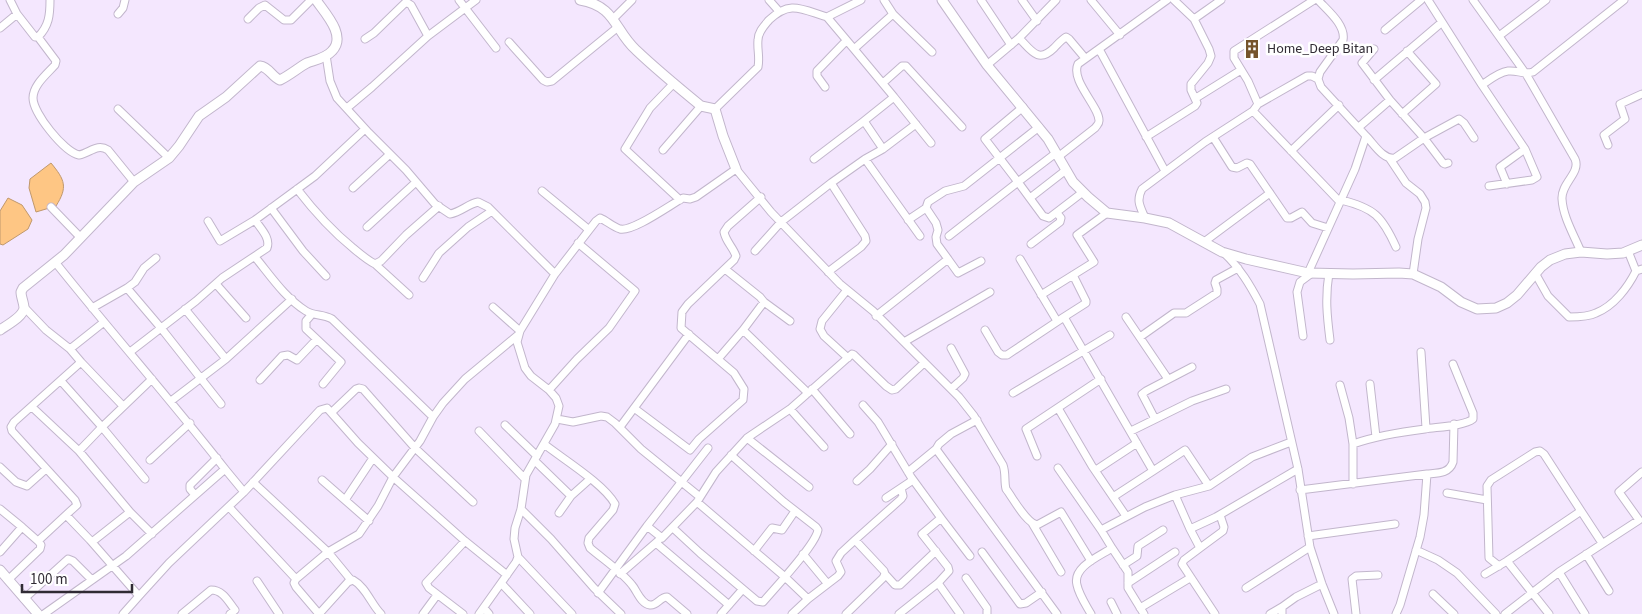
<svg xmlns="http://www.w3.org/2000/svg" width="1642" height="614" viewBox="0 0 1642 614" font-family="'Source Sans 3',sans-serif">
<rect width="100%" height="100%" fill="#f4e7fe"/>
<path fill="#fec684" stroke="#c0986c" d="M51 163C65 180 68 187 56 206L36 212 29 188 30 179Z
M8 198 22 205 32 220 28 229 3 245 0 244V211Z"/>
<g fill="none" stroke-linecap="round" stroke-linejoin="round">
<g stroke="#c2b6cc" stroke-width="9">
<path id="minor" d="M10 0 17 14 35 37H38C49 26 50 15 50 0
M459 0 496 48
M769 0 777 9
M981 0 1011 45
M1022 0 1037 21
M1091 0 1120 35
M1174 0 1194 19 1221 0
M1428 0 1482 85
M1473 0 1526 74 1575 159C1581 173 1561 183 1562 199 1563 217 1574 235 1581 252
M118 14 123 8 125 0
M893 14 932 52
M827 17 854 49
M248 19 259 8 265 5 284 20H291L311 0
M613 19 632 0
M0 28 17 14
M1385 30 1421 0
M1499 36 1546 0
M38 37 56 61 55 65C47 74 33 85 33 98 33 113 64 152 79 155 90 153 97 143 108 150L134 182
M1019 38C1031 50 1038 64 1054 48 1058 44 1061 40 1066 37L1069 39 1085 58
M365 39 374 33 406 2 411 5 428 36
M509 42 543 80 547 82 552 81 618 27
M1099 49 1165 171
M326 55 330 81 337 98 369 133 406 170 435 204 450 214C461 212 468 204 478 202L488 207 555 274
M987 65 1019 38 1056 0
M1374 80 1441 23
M674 83 650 108 625 149 680 200
M883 83 902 66H906L962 127
M825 87 817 76V71L846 41
M894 97 931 143
M1196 98 1241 70
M1258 104 1307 76H1312L1318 79
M1023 107 985 139 1018 182 1056 153
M347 108 372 87 428 36 476 0
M118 109 169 158
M715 109 758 67C760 57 757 49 758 40 758 32 764 26 769 20 790 0 801 9 827 17L861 0
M1253 111 1340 202
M1402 114 1436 84 1407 51
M1359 127 1390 100
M1366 136C1374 144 1383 160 1395 158L1424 138 1390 100 1362 63 1374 49
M1146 137 1195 106 1197 103 1191 90V84L1208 63 1211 56 1209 49 1194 19
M1213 137 1232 167 1237 168 1247 163 1250 164 1287 218H1291L1302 212 1312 223 1328 228
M1608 145 1604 135 1625 119 1620 104 1642 94
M883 149 916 124
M663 150 701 106
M1291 151 1339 105
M1058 157 1095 128C1097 125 1099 124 1099 121 1100 107 1070 81 1078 64L1167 0
M814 159 864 121
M865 159 920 236
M1390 159 1406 183 1420 194 1425 202 1426 208 1418 239 1413 274
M1448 163 1445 164 1443 163 1424 138 1459 119 1464 123 1474 138
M1507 184 1500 167 1525 149
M1489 186 1532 180 1537 177 1525 149 1482 85C1489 80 1499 72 1508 71 1518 70 1523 75 1533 72L1624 0
M353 188 390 154
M297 189C314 211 332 231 353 248 360 254 367 260 375 264L381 261 406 235 439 206
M542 191 588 229
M1030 198 1066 170
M1341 200C1374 208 1382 216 1396 247
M51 207 80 237
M271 208 303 251 326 276
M1145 218C1140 206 1136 201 1142 189L1205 142 1253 111 1258 104 1248 81 1234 58V51L1314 0
M908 220 926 208
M208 221 220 241 255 220 315 176 365 129
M367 227 416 182
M949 236 1018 182 1043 216 1049 218 1083 192
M1204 242 1270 193
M1031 244 1060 222 1061 218 1057 213
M755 251 781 222 831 183 865 159 883 149 864 121 894 97 854 49 893 14 884 0
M1628 251 1636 271
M1224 253C1240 268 1250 285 1260 304L1298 469 1310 547 1322 584 1334 614
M255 257C270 275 285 298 306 311 314 316 323 314 332 319L433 417
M948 259 958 273 981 261
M1020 259 1057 321
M375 264 409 295
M725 269 760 297 764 302 790 321
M828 272 861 247 866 241 865 236 831 183
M1308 273 1355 169 1366 136 1321 87 1318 79 1320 72 1343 40C1346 25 1327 10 1318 0
M1329 273C1325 298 1327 316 1330 340
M1535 273 1548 296 1569 317C1578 317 1588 317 1596 313 1614 306 1628 287 1636 271L1642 269
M1073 275 1086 301V303L1064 317 1153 471 1185 450 1209 486
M423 278 439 253 468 227 492 211
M216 284 246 318
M127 288 161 328 221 404
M847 290 822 321 820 329 824 336 848 358
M1041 295 1094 262 1077 235 1107 213
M24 307 46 330 70 349 81 362 14 422 11 427 12 431 75 500 77 505 66 515 90 540 139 596 123 614
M493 307 520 331
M92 308 127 288 135 282 144 268 156 258
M185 309 226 359 292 299
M312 314 306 321V329L341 362 323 384
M876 316 948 259 937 244 936 237 938 230 936 223 926 208 928 202 945 191 964 186 1039 127
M1126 317 1168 379
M743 330 808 393
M985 330 998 352 1002 355H1007L1064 317
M1303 336 1297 292 1300 282 1312 273
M1140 337 1174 313H1186L1189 311 1217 293V289L1215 283 1216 280 1238 268
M904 342 990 292
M951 348 965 374 963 378 951 389
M70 349 104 322
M130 352 196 301 222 278 267 248C271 238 260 228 255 220
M1421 352 1426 428
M718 359 743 330 764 302
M81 362 123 406
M260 380 282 356 288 355 297 360 316 340
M61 381 102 427 145 479
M1370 384 1376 437
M1340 385 1349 418 1353 444
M812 389 850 434
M549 390 577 359 609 328 635 291 578 243
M1013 393 1110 335
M171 401 226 359
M863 405 878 422 911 477 941 518 922 534 948 567 949 571 938 583 899 614
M32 407 79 451 130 512 92 542
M634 408 690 450 699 439 743 400 744 389 734 373 681 328 682 312 688 304 734 260 736 256C733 247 726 242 724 232L728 226 761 197
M1058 408 1092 466 1126 516
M790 409 824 447
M332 412 356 389 359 388 363 389 415 448 473 502
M557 419 573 422 601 416 607 417 615 423 641 449 700 497
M1155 419 1142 394 1146 391 1192 367
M505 425 537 456
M620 427 689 334
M479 431 525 479
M1131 431 1192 401 1226 389
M747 438 809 487
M544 444C563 459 604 484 615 504L613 510 589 538 588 543 590 548C604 560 621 571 632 585 637 591 641 604 650 605 657 606 660 597 667 597L687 614
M936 449 1057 614
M79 451 102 427 152 379
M1037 456 1026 429 1101 379
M150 460 190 423
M535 461 571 496
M0 467 16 482 27 486 46 469
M1058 468 1101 530
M225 469 244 492 320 410 327 408 358 443 393 477 465 541 507 575
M1096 470 1137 443
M908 472 936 449 939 444 951 434 977 420
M1427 474C1437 473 1449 474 1453 462L1454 424
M322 480 369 521
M857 481 870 469 892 444
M253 482 328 552 351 580
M1353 484V444C1376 436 1400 432 1425 429 1437 427 1464 426 1473 419V413L1453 364
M1300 490 1427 474 1424 515 1420 537 1400 605 1396 614
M1447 493 1487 500
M195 495 190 489V485L217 458
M1175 495 1190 529 1216 517 1298 469
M1113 497 1153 471
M886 498 901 488
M345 500 373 458
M697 502 785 577C793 567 816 542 818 530L816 527 784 502 731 455
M229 507 296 579
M0 509 22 527 0 552
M521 509 551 539 594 588 621 614
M130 512 152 534
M559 513 571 496 590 479
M941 518 970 556
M1032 523 1061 572
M647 526 708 448
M673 528 700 553 757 601 763 602 785 577 808 599
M1190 529 1200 548 1184 560 1182 564 1215 614
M1308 536 1395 524
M855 540 901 499 903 496 901 488 913 480
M38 541 66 515
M656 543 729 605
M1112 548 1128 572V588L1144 614
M1200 548 1223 531 1224 527 1220 515
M1416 550 1438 560 1457 573 1496 614
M754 551 772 528 782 530 795 511
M982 552 1020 604 1026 603 1042 592
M803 554 827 583
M1586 554 1609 591
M518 557 572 614
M1507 561 1549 614
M1123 565 1137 556 1138 546 1163 530
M1499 566 1489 558 1487 486 1491 480 1535 452 1540 451 1544 454 1581 511
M1559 572 1585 614
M620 574 658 541
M885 574 895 585H900L936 551
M1485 574 1507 561 1581 511 1602 543
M966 578 987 608V614
M8 580 40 549 41 545 39 542 22 527
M257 581 279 614
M938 583 960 614
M1128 583 1175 552
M502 584 530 614
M1246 588 1310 547
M598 593 647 526 662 538 697 502 716 472 747 438 790 409 852 354 854 355 886 386 892 390 896 389 924 363
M1433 594 1454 614
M139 596 169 563 244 492
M24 599 68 559 73 561 91 579
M1111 602 1117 614
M484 608 489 614
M1140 608 1190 578
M44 614 126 556 225 469C170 399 111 332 55 262
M182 614 211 590C223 590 228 601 235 610L230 614
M381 614C371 604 366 587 353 580L348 582 319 614 296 587 294 583 296 579 328 552 359 534 378 506 393 477 420 441 433 417 443 403 465 379 518 335
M423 614 437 595
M463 614 429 588 426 583 465 541
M479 614 516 562 518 557 514 539 515 528 521 509 526 475 555 424 559 406 556 398 549 390 531 376 525 368 517 342 520 331 555 274 596 221 600 218C607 221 613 227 620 229 633 232 670 205 683 198L690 199 696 197 736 169 771 212 840 284 873 311 959 397 974 416 1003 465C1006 473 1004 481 1006 489 1013 498 1026 523 1037 525L1061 512 1091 561
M721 614 742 590
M792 614 808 599 838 576 841 572 836 561 841 553 855 540 884 571 885 574 883 578 846 614
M1091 614C1086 605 1079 595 1077 585 1072 567 1100 556 1112 548L1101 530 1145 507 1175 495 1209 486 1252 457 1291 442
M1270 614 1282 607
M1282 614V607L1296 597 1322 584
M1356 614 1352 579 1356 576 1378 575
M1505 614 1559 572 1639 520 1619 492 1642 472"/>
</g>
<g stroke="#c2b6cc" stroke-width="11">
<path id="tertiary" d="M580 0C616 6 614 30 636 50 657 70 679 88 701 106L715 109 723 136 736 169
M942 0 987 65 1048 139 1073 182 1088 197 1107 213 1145 218 1169 223 1222 252 1246 259 1308 273 1353 274 1399 273 1413 274 1441 287 1461 302 1477 309 1496 308 1507 303 1517 295 1541 267 1550 260 1565 254 1581 252 1607 254 1623 253 1642 245
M0 330C7 325 23 317 24 308 24 303 21 297 21 292L23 288 64 255 134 182 169 158 179 146 199 116 226 97 260 66C269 67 272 77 280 80 290 75 298 68 307 63 315 60 326 58 332 51 347 36 325 13 316 0
M0 570 38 614"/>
</g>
<use href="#minor" stroke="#fff" stroke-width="7"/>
<use href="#tertiary" stroke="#fff" stroke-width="9"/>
</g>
<defs>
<g id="building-bare" transform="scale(1.5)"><path d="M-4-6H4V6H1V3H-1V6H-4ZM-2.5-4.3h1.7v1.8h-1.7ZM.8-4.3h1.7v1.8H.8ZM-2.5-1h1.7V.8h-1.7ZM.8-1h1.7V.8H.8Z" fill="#76552c" stroke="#fff" stroke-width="2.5" paint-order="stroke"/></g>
</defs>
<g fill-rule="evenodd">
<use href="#building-bare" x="1252" y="49"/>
</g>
<g text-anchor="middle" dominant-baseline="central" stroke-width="5" stroke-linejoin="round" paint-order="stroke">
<g font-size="14" fill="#302b34" stroke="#fff" text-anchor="start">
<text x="1267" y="49">Home_Deep Bitan</text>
</g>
</g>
<path d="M22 584v8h110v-8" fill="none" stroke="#302b34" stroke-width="2.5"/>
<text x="30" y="584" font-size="15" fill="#302b34" stroke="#ffffff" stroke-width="4" paint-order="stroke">100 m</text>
</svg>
